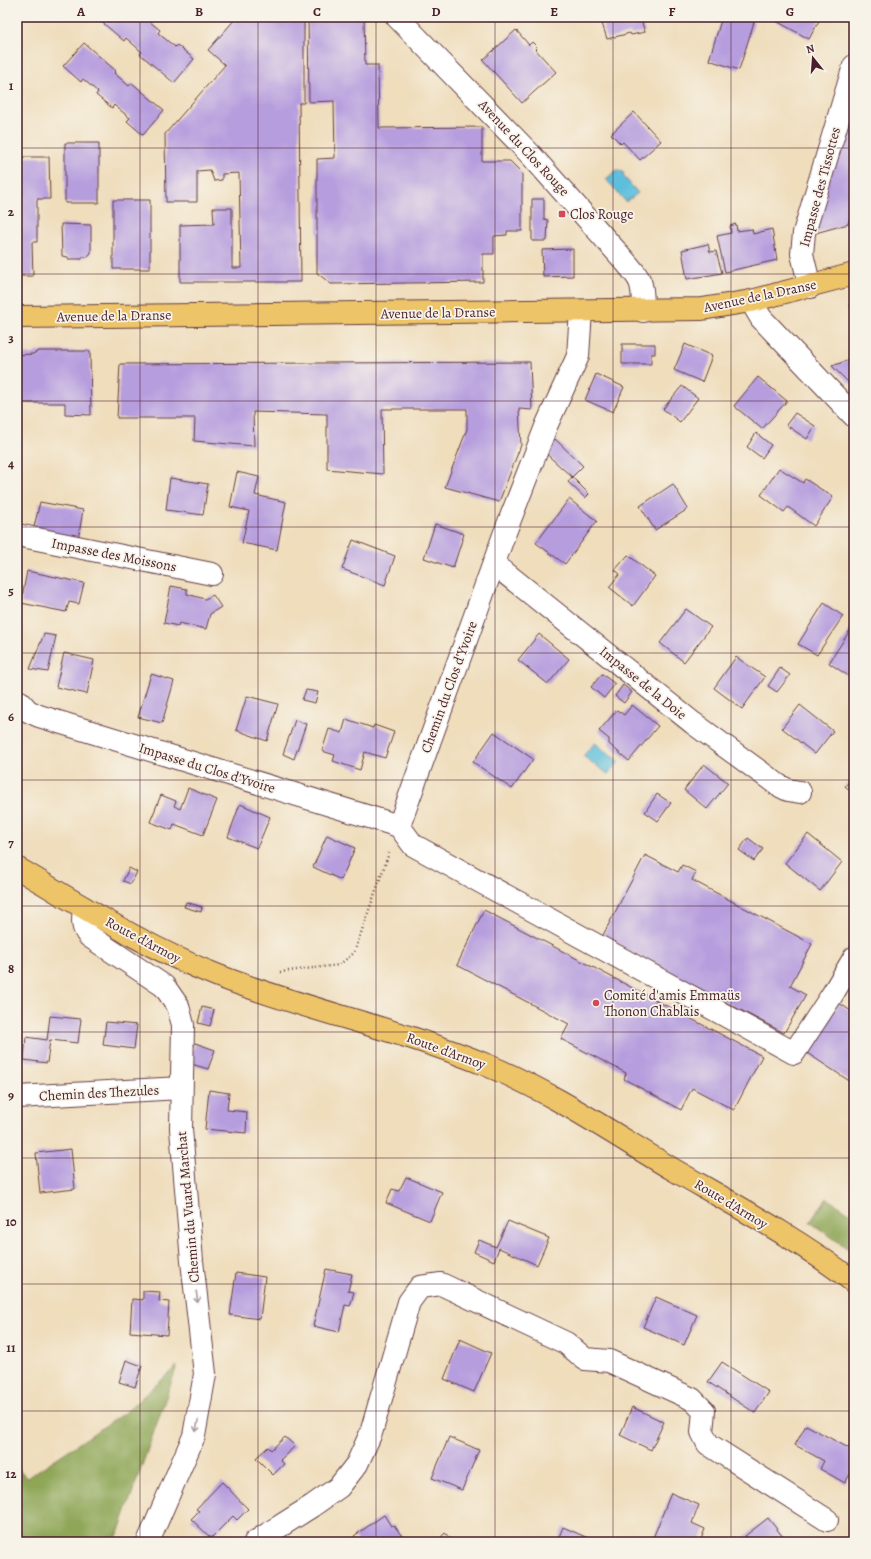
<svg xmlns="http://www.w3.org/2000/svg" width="871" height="1559" viewBox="0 0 871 1559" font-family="Alegreya,serif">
<rect width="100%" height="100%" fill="#f7f3e8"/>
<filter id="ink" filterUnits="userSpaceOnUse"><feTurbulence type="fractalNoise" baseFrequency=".025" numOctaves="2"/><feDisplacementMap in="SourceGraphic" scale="8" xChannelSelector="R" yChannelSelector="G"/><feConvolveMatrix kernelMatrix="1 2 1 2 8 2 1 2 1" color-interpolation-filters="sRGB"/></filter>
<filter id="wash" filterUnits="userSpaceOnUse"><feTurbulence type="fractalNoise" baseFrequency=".012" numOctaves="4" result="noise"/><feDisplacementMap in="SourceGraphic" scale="16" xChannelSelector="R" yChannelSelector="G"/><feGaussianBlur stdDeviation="0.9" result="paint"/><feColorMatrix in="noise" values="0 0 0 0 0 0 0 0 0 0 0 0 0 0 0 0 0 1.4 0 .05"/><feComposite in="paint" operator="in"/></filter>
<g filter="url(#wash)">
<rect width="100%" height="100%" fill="#efddbc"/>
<path fill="#8ea656" stroke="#6c6240" d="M827 1198 854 1216V1253L810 1222Z
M177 1366 115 1542H17V1467L27 1478 127 1411Z"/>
<path fill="#5dbfdc" stroke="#546f84" d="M617 170 623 172 624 177 638 193 626 202 606 179Z
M595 743 619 762 608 774 583 756Z"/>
<g id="blocks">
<path fill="#b69dde" d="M96 17H139L142 20 144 17 160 30 158 33 175 47 177 45 194 59 174 83 140 54 142 52 126 38 124 41Z
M237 17H304V103H299L301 282H180V225L214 224 213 208H232V268H241L239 173 222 174V180L214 181 210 170 197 171V202H166L165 134 225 65 208 50Z
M308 17H364L365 65H378L379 128 482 127V161H510L522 173V231H507V235L494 236V254H483V282L331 284 317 273V159L335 158 334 101 309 102Z
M600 17H640L645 32 631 35 630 33 607 39Z
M722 17H737L754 22 739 70 709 60Z
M769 17H821L809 39Z
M516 30 529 45 532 42 537 47 535 49 556 72 522 103 483 60Z
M84 43 116 71 114 73 129 86 132 83 164 110 143 135 127 121 130 118 114 105 112 108 96 95 98 92 83 79 81 82 63 66Z
M854 92V207L848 224 812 234Z
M634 112 661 141 640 160 623 142 621 144 611 134Z
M65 143H99V203H65Z
M17 157H49L50 199H37V242H32L33 276H17Z
M532 199H544V219L548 220 547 241H532Z
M113 200H150V269H113Z
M61 224 91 225V253L87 257H82V259H68V257L62 256Z
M736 224 737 231 752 229 753 234 772 229 777 260 725 272 717 236 731 233 730 226Z
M708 244 710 252 716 251 722 273 687 279 682 250Z
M573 249V276L543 277 542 250Z
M854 303V319L850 305Z
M622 344H655V354H651V364H622Z
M685 344 712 356 702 382 674 370Z
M38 351H90L91 415 65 414V403H17V355L33 354Z
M854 358V382L850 384 832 366Z
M530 362 532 410 519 409 521 445 499 502 445 487 467 429V409H382L383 474 327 469V414L253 412 254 446 194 441 195 418H117L120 364Z
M596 374 624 387 613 412 585 400Z
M758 377 787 401 762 429 734 406Z
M682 386 698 398 680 422 663 409Z
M795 413 815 426 807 439 786 425Z
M756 433 771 445 762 458 747 447Z
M553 437 583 466 572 477 543 451Z
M779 468 803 483 805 479 833 497 814 526 788 507 784 512 761 495Z
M237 472 259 477 255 495 286 502 277 550 242 543 249 511 230 507Z
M572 477 589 494 585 498 568 482Z
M170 478 208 484 203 515 166 510Z
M673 484 688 509 655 530 640 506Z
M569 499 597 521 565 564 536 543Z
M40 502 83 510 78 540 33 531Z
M435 524 464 534 453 568 424 558Z
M353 540 395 556 385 585 342 569Z
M628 555 655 576 633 606 609 587 620 574 615 570Z
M27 571 84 583 79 604 69 602 66 612 21 603Z
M171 586 187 589V594L205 599 213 595 221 607 210 614 206 629 179 623 178 626 164 623Z
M824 603 843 616 817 655 798 644Z
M686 609 711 627 684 662 660 643Z
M854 624V677L853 679 829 663Z
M44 634 56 636 48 672 30 669Z
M539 634 569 659 548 684 518 660Z
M64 653 94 660 87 694 56 687Z
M736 657 765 677 742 709 714 688Z
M780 668 790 675 777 692 768 686Z
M151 674 174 681 162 723 138 717Z
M602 674 615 684 604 698 591 687Z
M623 685 632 692 624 703 615 696Z
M306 690 318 692 315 703 302 700Z
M247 696 278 704 267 741 236 730Z
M632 705 658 726 629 761 609 744V739L599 731 617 710 624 715Z
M800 705 833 731 815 754 782 728Z
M346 719 373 728 374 725 394 732 385 758 365 752 360 770 333 761 335 755 322 751 329 729 342 733Z
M295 720 306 724 294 759 283 754Z
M494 732 533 759 512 789 473 762Z
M704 764 728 783 707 809 684 790Z
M854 777V794L845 786Z
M188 788 217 800 203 835 174 824 172 830 150 822 161 795 176 801 174 806 180 809Z
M657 794 671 803 658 821 645 812Z
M240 804 270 817 257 848 228 837Z
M808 834 842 862 820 891 785 863Z
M327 835 355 848 341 880 313 867Z
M748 838 763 849 754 861 739 850Z
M645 855 678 872 682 865 696 872 692 880 812 944 790 986 806 995 784 1033 602 937Z
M129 868 137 872 131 884 123 881Z
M186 902 202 907 201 912 184 907Z
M484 910 762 1056 734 1110 692 1088 681 1110 624 1079 626 1073 561 1039 569 1024 457 965Z
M839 1003 854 1013V1084L807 1053Z
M202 1007 214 1010 210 1026 198 1023Z
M50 1016 81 1019 78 1043 50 1040 47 1063 24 1060 26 1037 47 1040Z
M106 1022 137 1025 134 1049 103 1045Z
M195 1043 215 1050 208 1069 188 1063Z
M209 1090 229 1093 227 1110 247 1112 246 1133 205 1129Z
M71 1149 75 1189 40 1193 36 1153Z
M406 1177 442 1192 430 1221 386 1203 392 1189 399 1191Z
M508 1221 549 1238 537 1265 499 1248 494 1261 474 1252 479 1240 496 1247Z
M326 1269 352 1274 348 1291 354 1292 350 1306 345 1305 339 1332 313 1326Z
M236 1273 265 1277 260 1319 230 1315Z
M143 1291 160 1292 159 1301 169 1302 167 1335 130 1332 132 1299 143 1300Z
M656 1297 697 1315 684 1345 643 1327Z
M460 1339 491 1353 474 1392 444 1379Z
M126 1360 142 1366 135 1387 119 1382Z
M722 1362 769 1392 755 1413 708 1382Z
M632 1407 664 1422 651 1450 620 1435Z
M806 1425 854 1451V1467L845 1483 820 1469 824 1461 795 1445Z
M285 1437 295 1446 280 1460 284 1464 273 1475 256 1458 268 1447 271 1450Z
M449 1437 479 1450 462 1490 432 1478Z
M222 1482 248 1509 237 1520 233 1516 211 1538 191 1519 199 1511 196 1509Z
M671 1493 699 1505 692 1523 705 1529 700 1542H661L653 1538Z
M384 1515 391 1526 394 1525 406 1542H380L378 1539 374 1542H359L354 1536Z
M768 1518 787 1542H750L745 1536Z
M563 1527 597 1542H557Z
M445 1533 454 1542 437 1541Z"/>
</g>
</g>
<g filter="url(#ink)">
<use href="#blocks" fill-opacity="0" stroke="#633c41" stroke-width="1"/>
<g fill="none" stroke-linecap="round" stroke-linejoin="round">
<g stroke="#633c41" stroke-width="24">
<path id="minor" d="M397 17 530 154 623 259C642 281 643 281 643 311
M810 287 802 254 804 233 854 66
M751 301 761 318 854 416
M17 535 212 574
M494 564 693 723 778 785 788 790 800 792
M20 702 28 711 39 716 399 826
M399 826 413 845 794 1053 832 995 854 958
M399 826 504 535 547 424 578 356 581 311
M84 908C83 919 81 927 89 936L164 986 178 1006 183 1025 181 1129 192 1261 205 1374 194 1436 148 1542
M17 1097 181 1088
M255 1542 312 1506 339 1487 357 1464 371 1433 409 1302 420 1287 441 1284 566 1343 585 1359 609 1361 692 1399 704 1411 702 1432 708 1444 827 1520"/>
</g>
<g stroke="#633c41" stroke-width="24">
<path id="major" d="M17 317 702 309 751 301 854 274
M17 868C82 906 145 947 216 975 305 1010 400 1029 489 1066 554 1093 613 1134 674 1170 733 1204 800 1240 854 1282"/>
</g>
<path stroke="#633c41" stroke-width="2.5" stroke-dasharray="1 3" stroke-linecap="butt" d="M280 972 339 965 354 953 389 853"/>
<use href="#minor" stroke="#fff" stroke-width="22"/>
<use href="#major" stroke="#eec469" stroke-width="22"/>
</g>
<defs><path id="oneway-shaft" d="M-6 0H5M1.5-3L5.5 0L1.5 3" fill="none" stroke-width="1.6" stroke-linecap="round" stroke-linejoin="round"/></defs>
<g stroke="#ae9aa0">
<use href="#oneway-shaft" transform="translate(197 1297) rotate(83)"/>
<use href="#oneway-shaft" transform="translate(197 1426) rotate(101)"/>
</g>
</g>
<path fill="none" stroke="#4a1f2b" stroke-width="1" stroke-opacity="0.55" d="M140 17V1542M258 17V1542M376 17V1542M495 17V1542M613 17V1542M731 17V1542M17 148H854M17 274H854M17 401H854M17 527H854M17 653H854M17 780H854M17 906H854M17 1032H854M17 1158H854M17 1284H854M17 1411H854"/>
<g fill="#d1495b" stroke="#f7f3e8" stroke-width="1.5">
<rect x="558" y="210" width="8" height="8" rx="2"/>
<circle cx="596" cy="1003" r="4"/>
</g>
<g text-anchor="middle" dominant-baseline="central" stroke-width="3.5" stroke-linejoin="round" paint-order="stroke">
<g font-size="14" fill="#4a1f2b" stroke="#f7f3e8">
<text transform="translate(524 148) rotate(47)">Avenue du Clos Rouge</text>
<text transform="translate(820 187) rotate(-75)">Impasse des Tissottes</text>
<text transform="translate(760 296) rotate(-12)">Avenue de la Dranse</text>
<text transform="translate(438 313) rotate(-1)">Avenue de la Dranse</text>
<text transform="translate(114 316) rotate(-1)">Avenue de la Dranse</text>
<text transform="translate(114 555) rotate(11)">Impasse des Moissons</text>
<text transform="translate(643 683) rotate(39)">Impasse de la Doie</text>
<text transform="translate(449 687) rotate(-70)">Chemin du Clos d'Yvoire</text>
<text transform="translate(207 768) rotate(17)">Impasse du Clos d'Yvoire</text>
<text transform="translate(143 940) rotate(28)">Route d'Armoy</text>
<text transform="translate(446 1051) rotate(20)">Route d'Armoy</text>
<text transform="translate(99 1093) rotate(-3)">Chemin des Thezules</text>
<text transform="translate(731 1204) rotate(31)">Route d'Armoy</text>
<text transform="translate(188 1207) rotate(-95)">Chemin du Vuard Marchat</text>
</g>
<g font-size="14" fill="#4a1f2b" stroke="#f7f3e8" text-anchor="start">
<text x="570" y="214">Clos Rouge</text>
<text x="604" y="995">Comité d'amis Emmaüs<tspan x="604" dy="16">Thonon Chablais</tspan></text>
</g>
</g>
<rect width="871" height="1559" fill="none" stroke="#f7f3e8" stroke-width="44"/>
<g transform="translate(813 58) rotate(343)" stroke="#f7f3e8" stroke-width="3" paint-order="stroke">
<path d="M0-3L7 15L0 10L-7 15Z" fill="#4a1f2b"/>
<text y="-6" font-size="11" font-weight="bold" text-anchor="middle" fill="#4a1f2b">N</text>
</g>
<rect x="22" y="22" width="827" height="1515" fill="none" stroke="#4a1f2b" stroke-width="1.5"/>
<g font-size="13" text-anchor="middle" font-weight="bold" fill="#4a1f2b">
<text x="81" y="16">A</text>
<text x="199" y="16">B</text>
<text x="317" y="16">C</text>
<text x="436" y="16">D</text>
<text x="554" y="16">E</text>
<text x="672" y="16">F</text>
<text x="790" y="16">G</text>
<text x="11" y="90">1</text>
<text x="11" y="216">2</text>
<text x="11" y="342">3</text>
<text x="11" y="468">4</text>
<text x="11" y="595">5</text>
<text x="11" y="721">6</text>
<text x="11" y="847">7</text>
<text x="11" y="973">8</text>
<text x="11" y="1100">9</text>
<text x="11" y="1226">10</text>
<text x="11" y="1352">11</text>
<text x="11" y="1478">12</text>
</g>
</svg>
